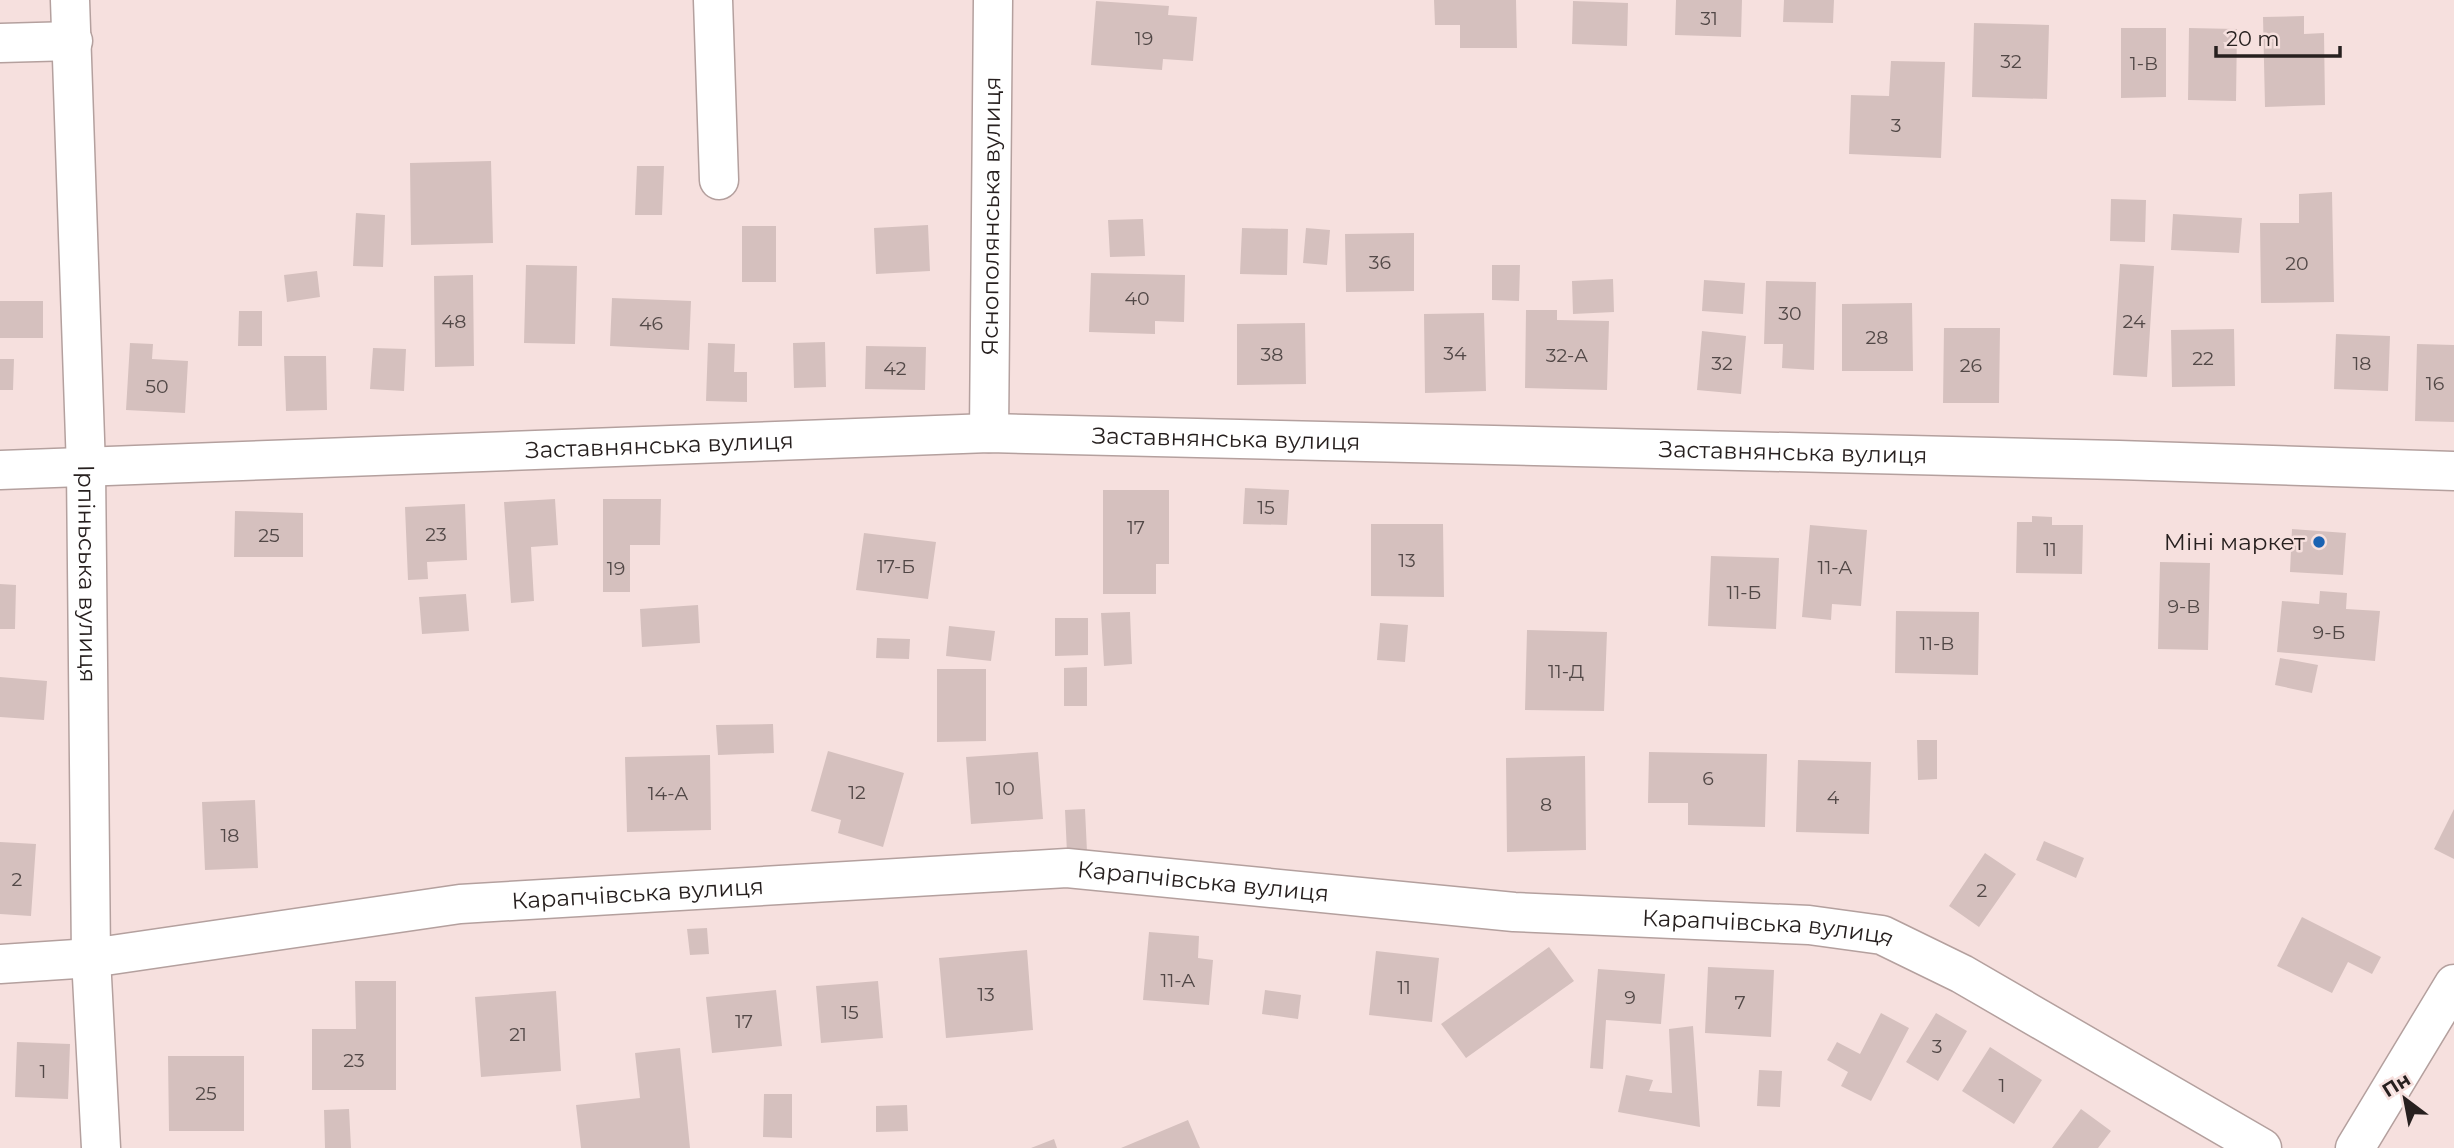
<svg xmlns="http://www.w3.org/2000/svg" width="2454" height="1148" viewBox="0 0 2454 1148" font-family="Montserrat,sans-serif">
<rect width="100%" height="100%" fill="#f6e0de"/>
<path fill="#d5c0be" d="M1434 0H1516L1517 48H1460V25H1435Z
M1676 0H1742L1741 37 1675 35Z
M1784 0H1834L1833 23 1783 22Z
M1096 1 1169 6 1168 15 1197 17 1193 61 1163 59 1162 70 1091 65Z
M1573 1 1628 3 1627 46 1572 44Z
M2304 16V34L2324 33 2325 105 2265 107 2263 17Z
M1974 23 2049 25 2047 99 1972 97Z
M2121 28H2166V97L2121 98Z
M2189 28 2237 29 2236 101 2188 100Z
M1891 61 1945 62 1941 158 1849 154 1851 95 1889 96Z
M491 161 493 243 411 245 410 163Z
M637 166H664L662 215H635Z
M2332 192 2334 302 2261 303 2260 223H2299V194Z
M2111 199 2146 200 2145 242 2110 241Z
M356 213 385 215 383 267 353 266Z
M2173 214 2242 218 2239 253 2171 250Z
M1143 219 1145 256 1110 257 1108 220Z
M928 225 930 271 876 274 874 228Z
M742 226H776V282H742Z
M1242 228 1288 229 1287 275 1240 274Z
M1306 228 1330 230 1327 265 1303 263Z
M1414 233V291L1346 292 1345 234Z
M2120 264 2154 266 2147 377 2113 375Z
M526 265 577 266 575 344 524 343Z
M1492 265H1520L1519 301 1492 300Z
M317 271 320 297 287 302 284 275Z
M1091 273 1185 275 1184 322 1155 321V334L1089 332Z
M473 275 474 366 435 367 434 276Z
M1613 279 1614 312 1573 314 1572 281Z
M1704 280 1745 283 1743 314 1702 311Z
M1766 281 1816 282 1814 370 1782 368 1783 344H1764Z
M612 298 691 301 689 350 610 346Z
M0 301H43V338H0Z
M1912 303 1913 371H1842V304Z
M1526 310H1557V320L1609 321 1607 390 1525 388Z
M239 311H262V346H238Z
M1484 313 1486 391 1425 393 1424 314Z
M1305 323 1306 384 1237 385V324Z
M1944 328H2000L1999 403H1943Z
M2234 329 2235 386 2172 387 2171 330Z
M1702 331 1746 336 1741 394 1697 390Z
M2336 334 2390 336 2388 391 2334 389Z
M825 342 826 387 794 388 793 343Z
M130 343 153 344 152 359 188 361 185 413 126 410Z
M708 343 735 344 734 372H747V402L706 401Z
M2417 344 2454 345V422L2415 421Z
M866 346 926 347 925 390 865 389Z
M373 348 406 349 404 391 370 389Z
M284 356H326L327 410 286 411Z
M0 359H14L13 390H0Z
M1245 488 1289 490 1287 525 1243 524Z
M1103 490H1169V564H1156V594H1103Z
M555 499 558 545 531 547 534 601 511 603 504 502Z
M603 499H661L660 545H630V592H603Z
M465 504 467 560 427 562 428 579 408 580 405 507Z
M235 511 303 513V557H234Z
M2032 516 2052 517V525H2083L2082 574 2016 573 2017 522H2032Z
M1371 524H1443L1444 597 1371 596Z
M1810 525 1867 530 1861 606 1832 604 1831 620 1802 617Z
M2292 529 2346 533 2343 575 2290 572Z
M864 533 936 542 928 599 856 590Z
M1711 556 1779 558 1776 629 1708 626Z
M2160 562 2210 563 2208 650 2158 649Z
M0 584 16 585 15 629H0Z
M2320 591 2347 593 2346 609 2380 611 2375 661 2277 652 2282 601 2319 604Z
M466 594 469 631 422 634 419 597Z
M698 605 700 643 642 647 640 609Z
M1896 611 1979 612 1978 675 1895 673Z
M1130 612 1132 664 1104 666 1101 613Z
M1055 618H1088V655L1055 656Z
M1380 623 1408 625 1405 662 1377 660Z
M949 626 995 631 991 661 946 656Z
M1527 630 1607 632 1604 711 1525 710Z
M877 638 910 639 909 659 876 658Z
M2280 658 2318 665 2312 693 2275 685Z
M1087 667V706H1064V668Z
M937 669H986V741L937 742Z
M0 677 47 681 44 720 0 717Z
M773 724 774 753 718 755 716 725Z
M1917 740H1937V779L1918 780Z
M828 751 904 773 883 847 838 833 841 820 811 811Z
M1038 752 1043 819 971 824 966 757Z
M1649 752 1767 754 1765 827 1688 825V803H1648Z
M710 755 711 830 627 832 625 757Z
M1585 756 1586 850 1507 852 1506 758Z
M1798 760 1871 762 1869 834 1796 832Z
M255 800 258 868 205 870 202 802Z
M1085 809 1087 852 1067 853 1065 810Z
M2454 809V859L2434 849Z
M2044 841 2084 858 2076 878 2036 860Z
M0 842 36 844 31 916 0 914Z
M1985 853 2016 874 1979 927 1949 906Z
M2302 917 2381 957 2372 974 2348 962 2332 993 2277 966Z
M707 928 709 954 690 955 687 929Z
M1149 932 1199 936 1198 958 1213 960 1209 1005 1143 1000Z
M1549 947 1574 981 1466 1058 1441 1024Z
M1027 950 1033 1030 946 1038 939 958Z
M1376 951 1439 958 1432 1022 1369 1015Z
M1708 967 1774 970 1771 1037 1705 1033Z
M1598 969 1665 974 1661 1024 1606 1020 1603 1069 1590 1068Z
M355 981H396V1090H312V1029H356Z
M878 981 883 1038 821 1043 816 986Z
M776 990 782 1046 712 1053 706 997Z
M1265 990 1301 995 1298 1019 1262 1014Z
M556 991 561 1071 481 1077 475 997Z
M1881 1013 1909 1028 1871 1101 1841 1086 1848 1072 1827 1060 1837 1042 1860 1054Z
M1936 1013 1967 1031 1938 1081 1906 1062Z
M1693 1026 1700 1127 1618 1112 1626 1075 1653 1080 1649 1091 1672 1093 1669 1029Z
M17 1042 70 1044 68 1099 15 1097Z
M1990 1047 2042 1080 2014 1124 1962 1091Z
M680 1048 690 1148H581L576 1105 640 1098 635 1053Z
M168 1056H244V1131H169Z
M1759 1070 1782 1071 1780 1107 1757 1106Z
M764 1094H792V1138L763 1137Z
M907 1105 908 1131 876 1132V1106Z
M349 1109 351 1148H325L324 1110Z
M2081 1109 2111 1131 2098 1148H2052Z
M1188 1120 1200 1148H1121Z
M1054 1139 1057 1148H1031Z"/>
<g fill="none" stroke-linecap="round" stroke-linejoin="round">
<g stroke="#b4a09e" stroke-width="41">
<g id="minor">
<path id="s1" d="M70 0 86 468 91 958 101 1148"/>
<path d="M713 0 719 180"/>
<path d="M0 43 73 41"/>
<path id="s2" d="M989 433 993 0"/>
<path id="s3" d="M0 470 989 433 2119 460 2454 471"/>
<path id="s4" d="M0 964 91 958 460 904 1067 868 1514 912 1809 925 1882 935 1962 974 2262 1148"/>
<path d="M2355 1148 2454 984"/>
</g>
</g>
<use href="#minor" stroke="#fff" stroke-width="38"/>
</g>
<circle fill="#1a62b2" stroke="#f6e0de" stroke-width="2.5" cx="2319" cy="542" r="7"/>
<g text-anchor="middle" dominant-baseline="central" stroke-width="5" stroke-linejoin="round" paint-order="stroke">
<g font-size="19" fill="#524847">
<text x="1709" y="18">31</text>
<text x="1144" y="38">19</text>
<text x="2011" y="61">32</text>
<text x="2144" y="63">1-В</text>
<text x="1896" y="125">3</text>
<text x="1380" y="262">36</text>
<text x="2297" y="263">20</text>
<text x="1137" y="298">40</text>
<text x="1790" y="313">30</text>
<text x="454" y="321">48</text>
<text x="2134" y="321">24</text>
<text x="651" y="323">46</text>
<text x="1877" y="337">28</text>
<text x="1455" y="353">34</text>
<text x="1272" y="354">38</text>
<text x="1567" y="355">32-А</text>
<text x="2203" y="358">22</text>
<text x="1722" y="363">32</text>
<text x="2362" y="363">18</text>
<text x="1971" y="365">26</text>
<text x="895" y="368">42</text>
<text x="2435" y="383">16</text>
<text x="157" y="386">50</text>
<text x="1266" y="507">15</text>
<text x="1136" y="527">17</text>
<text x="436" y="534">23</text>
<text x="269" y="535">25</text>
<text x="2050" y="549">11</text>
<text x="1407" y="560">13</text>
<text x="896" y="566">17-Б</text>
<text x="1835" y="567">11-А</text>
<text x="616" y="568">19</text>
<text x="1744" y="592">11-Б</text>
<text x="2184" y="606">9-В</text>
<text x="2329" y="632">9-Б</text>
<text x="1937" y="643">11-В</text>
<text x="1566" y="671">11-Д</text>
<text x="1708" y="778">6</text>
<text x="1005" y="788">10</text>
<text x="857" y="792">12</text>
<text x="668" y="793">14-А</text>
<text x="1833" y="797">4</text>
<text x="1546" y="804">8</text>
<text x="230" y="835">18</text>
<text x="17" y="879">2</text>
<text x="1982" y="890">2</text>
<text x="1178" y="980">11-А</text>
<text x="1404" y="987">11</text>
<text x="986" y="994">13</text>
<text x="1630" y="997">9</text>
<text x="1740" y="1002">7</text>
<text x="850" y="1012">15</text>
<text x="744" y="1021">17</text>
<text x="518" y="1034">21</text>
<text x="1937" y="1046">3</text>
<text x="354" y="1060">23</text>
<text x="43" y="1071">1</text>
<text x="2002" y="1085">1</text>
<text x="206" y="1093">25</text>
</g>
<g font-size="23" fill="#27201f" stroke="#f6e0de">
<text stroke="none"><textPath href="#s2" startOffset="217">Яснополянська вулиця</textPath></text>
<text stroke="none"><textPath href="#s3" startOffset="1227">Заставнянська вулиця</textPath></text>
<text stroke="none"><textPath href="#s3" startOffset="660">Заставнянська вулиця</textPath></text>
<text stroke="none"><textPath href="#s3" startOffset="1794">Заставнянська вулиця</textPath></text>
<text stroke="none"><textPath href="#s1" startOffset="574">Ірпіньська вулиця</textPath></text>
<text stroke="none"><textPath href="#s4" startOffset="1209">Карапчівська вулиця</textPath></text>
<text stroke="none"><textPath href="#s4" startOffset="642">Карапчівська вулиця</textPath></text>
<text stroke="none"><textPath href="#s4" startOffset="1776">Карапчівська вулиця</textPath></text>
</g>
<g font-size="23" fill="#27201f" stroke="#f6e0de" text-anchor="end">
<text x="2305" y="542">Міні маркет</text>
</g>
</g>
<g transform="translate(2405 1099) rotate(328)" stroke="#f6e0de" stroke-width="5" paint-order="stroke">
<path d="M0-5L12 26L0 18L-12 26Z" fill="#27201f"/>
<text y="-10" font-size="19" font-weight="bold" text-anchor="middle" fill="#27201f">Пн</text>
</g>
<path d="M2216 46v10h124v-10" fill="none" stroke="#27201f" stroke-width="3.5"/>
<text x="2226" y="46" font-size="21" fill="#27201f" stroke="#f6e0de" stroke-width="5" paint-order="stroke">20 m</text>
</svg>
